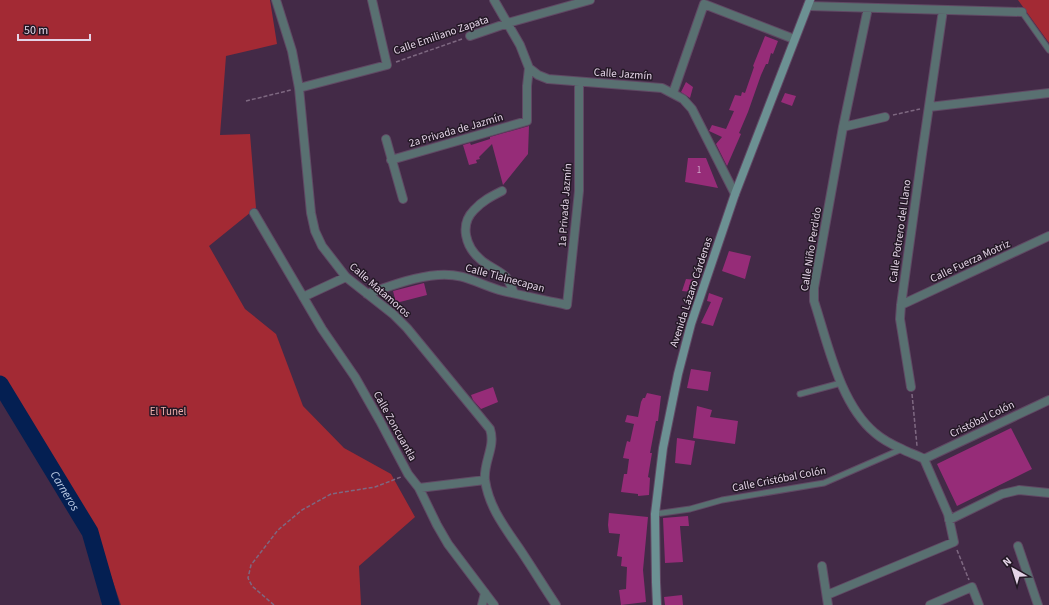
<svg xmlns="http://www.w3.org/2000/svg" width="1049" height="605" viewBox="0 0 1049 605" font-family="'Source Sans 3',sans-serif">
<rect width="100%" height="100%" fill="#432a47"/>
<path fill="#a32a34" d="M0 0H270L277 44 226 56 220 135 250 134 256 208 209 246 245 309 276 334 303 406 344 448 391 474 415 517 359 566 361 605H121L96 532 0 388Z
M1018 0H1049V43Z"/>
<g fill="none" stroke-linecap="round" stroke-linejoin="round">
<path stroke="#041f52" stroke-width="17" id="s1" d="M0 384 90 532 111 605"/>
</g>
<path fill="#962c78" d="M765 36 778 41 773 54 771 53 768 64H766L761 75 748 112 739 133 741 134 727 166 716 144 722 137 709 131 712 125 726 129 734 111 729 110 735 95 741 96 742 92 745 93 754 67 753 66Z
M686 82 693 87 690 98 681 92Z
M785 93 796 96 792 106 781 102Z
M529 126 528 154 503 185 492 144 479 157 480 159 476 160 477 163 469 165 463 145 470 143 471 145 490 139V137Z
M688 158H706L718 188 685 182Z
M729 251 751 256 745 279 722 271Z
M686 279 696 280 692 292 682 291Z
M424 283 427 295 396 303 393 291Z
M709 293 723 298 713 326 701 323 711 302 707 301Z
M691 369 711 372 708 391 687 388Z
M493 387 498 402 481 409 473 400 471 395Z
M647 393 661 396 658 421H656L650 453H652L648 477 650 478 649 495 638 496V494L621 492 624 474H627L629 459 623 458 625 449 627 441 630 442 634 424 625 422 627 415 638 417 641 402 643 398H645Z
M697 406 712 410 710 417 738 421 735 444 693 438Z
M1011 428 1032 469 957 506 937 464Z
M677 438 695 441 691 465 675 463Z
M609 513 648 517 643 570 646 602 621 605 619 590 626 589 627 567 621 566 622 557 617 556 620 534 609 533 608 525Z
M688 516 689 526H680L683 562 665 563 663 518Z
M682 595 683 605H665L664 597Z"/>
<g fill="none" stroke-linecap="round" stroke-linejoin="round">
<g stroke="#604964" stroke-width="7">
<path id="service" d="M1022 12 1049 50
M800 394 841 383
M655 514 690 509 722 500 824 483 902 449"/>
</g>
<g stroke="#604964" stroke-width="10">
<path id="minor" d="M276 0 292 51 299 88 311 213 315 231 322 246 346 277 393 314 407 328 490 429C496 447 483 462 485 480 489 508 506 529 521 551 533 569 544 587 556 605
M494 0 520 45 529 68 538 75 548 79 662 88 683 99 692 109 735 194
M808 6 1022 12
M470 36 508 23 590 0
M299 88 387 65 372 0
M673 93 704 4 794 39
M929 107 1049 93
M843 127 885 117
M386 139 403 199
M391 160 527 121V86L529 68
M502 191C492 196 482 201 474 210 459 225 466 247 480 259 487 266 499 270 506 277 509 281 512 288 514 293
M254 213 322 329 355 377 380 421 408 474 419 488 437 525 448 544 494 605
M367 294C390 286 413 277 438 275 464 273 476 283 499 290 522 296 545 300 567 305L579 191V82
M303 297 346 277
M901 305 1049 236
M911 387 900 319 901 305 922 154 943 10
M924 459 1049 400
M419 488 485 480
M949 520 1002 494 1019 490 1049 493
M1018 546 1038 605
M822 566 828 605
M827 595 954 542 948 514 924 459C917 455 909 453 902 449 893 445 883 440 875 433 840 404 828 344 814 301V288L843 127 868 8
M482 605 485 593
M930 605 972 587 979 605"/>
</g>
<g stroke="#604964" stroke-width="10">
<path id="secondary" d="M657 605 656 582 655 514 663 448 678 374 691 324 735 194 810 0"/>
</g>
<path stroke="#7e6881" stroke-width="1.5" stroke-dasharray="4 2" stroke-linecap="butt" d="M396 62 462 39
M246 101 291 90
M893 115 920 109
M912 394 917 446
M957 550 969 580
M274 605 252 586 248 578 251 565 278 530 302 510 331 494 375 487 401 477"/>
<use href="#service" stroke="#597071" stroke-width="5"/>
<use href="#minor" stroke="#597071" stroke-width="8"/>
<use href="#secondary" stroke="#6c9193" stroke-width="8"/>
</g>
<g text-anchor="middle" dominant-baseline="central" stroke-width="3" stroke-linejoin="round" paint-order="stroke">
<g font-size="9" fill="#d0aacb">
<text x="699" y="170">1</text>
</g>
<g font-size="11" fill="#e4d4e7" stroke="#231825">
<text transform="translate(441 35) rotate(-19)">Calle Emiliano Zapata</text>
<text transform="translate(623 74) rotate(4)">Calle Jazmín</text>
<text transform="translate(456 130) rotate(-16)">2a Privada de Jazmín</text>
<text transform="translate(565 205) rotate(-86)">1a Privada Jazmín</text>
<text transform="translate(900 231) rotate(-82)">Calle Potrero del Llano</text>
<text transform="translate(811 249) rotate(-81)">Calle Niño Perdido</text>
<text transform="translate(970 261) rotate(-25)">Calle Fuerza Motriz</text>
<text transform="translate(505 278) rotate(15)">Calle Tlalnecapan</text>
<text transform="translate(380 290) rotate(41)">Calle Matamoros</text>
<text transform="translate(691 292) rotate(-72)">Avenida Lázaro Cárdenas</text>
<text transform="translate(982 419) rotate(-26)">Cristóbal Colón</text>
<text transform="translate(395 426) rotate(61)">Calle Zoncuantla</text>
<text transform="translate(779 479) rotate(-11)">Calle Cristóbal Colón</text>
</g>
<g font-size="11" fill="#efaeab" stroke="#231825">
<text x="168" y="411">El Tunel</text>
</g>
<g font-size="12" font-style="italic" fill="#c1d0e9" stroke="#231825">
<text stroke="none"><textPath href="#s1" startOffset="125">Carneros</textPath></text>
</g>
</g>
<g transform="translate(1013 569) rotate(321)" stroke="#231825" stroke-width="3" paint-order="stroke">
<path d="M0-3L7 15L0 10L-7 15Z" fill="#e4d4e7"/>
<text y="-6" font-size="11" font-weight="bold" text-anchor="middle" fill="#e4d4e7">N</text>
</g>
<path d="M18 34v6h72v-6" fill="none" stroke="#e4d4e7" stroke-width="2"/>
<text x="24" y="34" font-size="12" fill="#e4d4e7" stroke="#231825" stroke-width="3" paint-order="stroke">50 m</text>
</svg>
